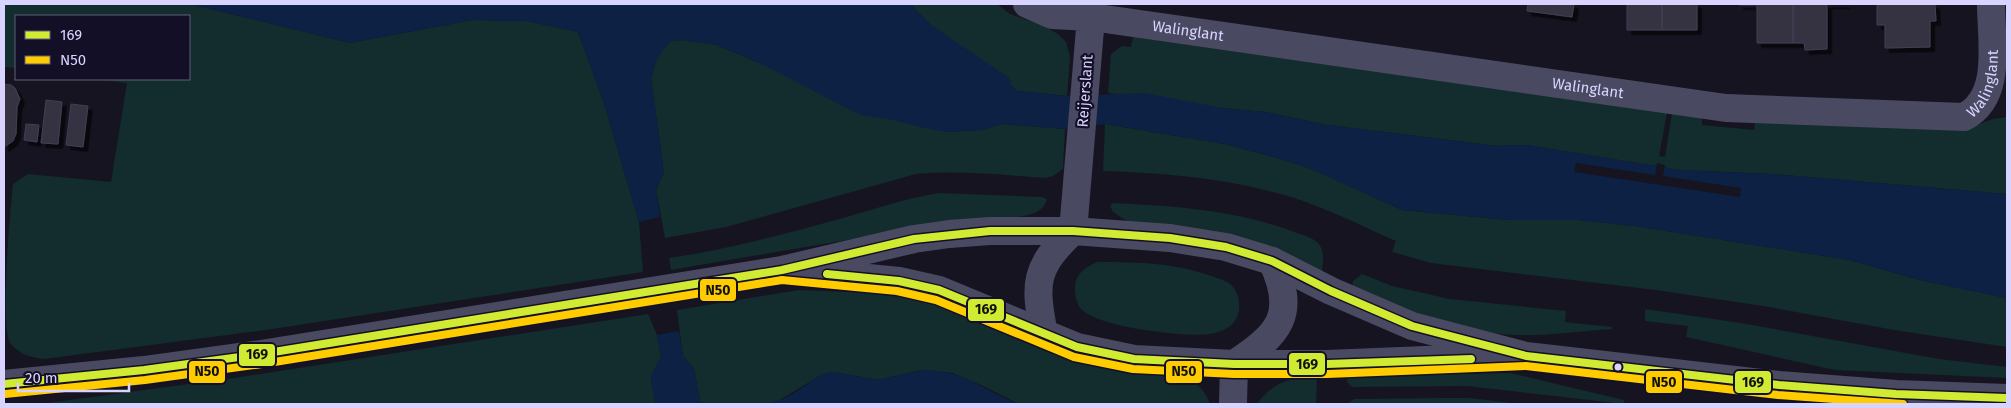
<svg xmlns="http://www.w3.org/2000/svg" width="2011" height="408" viewBox="0 0 2011 408" font-family="'Fira Sans',sans-serif">
<defs>
<filter id="shadow"><feDropShadow dx="4.5" dy="4.5" stdDeviation="0" flood-color="#0009"/></filter>
</defs>
<rect width="100%" height="100%" fill="#161421"/>
<path fill="#132c2d" d="M4 4H190L350 43 472 20 527 21 578 32 604 103 639 222 643 272 266 330 44 359C30 357 20 355 10 343 0 324 10 212 13 184L28 174 111 182 127 83 95 79H189V16H16V68L4 67Z
M910 4H997L1010 14 1042 25 1058 34 1066 42 1070 57 1067 96 1018 91 931 25Z
M1133 37 1667 113 1659 156 1665 157 1672 113 1702 118V125L1754 130 1755 122 1963 130 1993 119 2007 117V194L1771 174 1680 170 1527 145 1497 146 1327 125 1265 112 1222 108 1108 93 1111 54 1122 46 1131 47Z
M684 40 717 45 894 120 948 132 981 130 1002 124 1065 129 1063 169 1053 176 1046 178C1003 175 959 170 916 174L726 227 665 238 656 190 664 172 651 79C654 67 659 47 672 41 675 40 681 40 684 40Z
M1105 124 1225 144 1281 159 1312 169 1402 210 1509 220H1578L1635 226 1850 260 1920 280 2007 298V347L1894 330 1763 306 1656 290 1431 263 1392 252 1396 241C1355 223 1313 201 1269 191 1215 177 1159 173 1103 171Z
M939 193 1042 197 1047 199C1041 221 1009 216 993 218 984 219 975 220 967 222 868 236 770 253 671 270L669 258C728 249 786 234 843 218 875 209 906 198 939 193Z
M1113 203C1174 206 1237 210 1294 232 1302 235 1312 237 1318 243 1325 250 1323 263 1322 272L1298 259 1275 249 1128 222 1113 212 1110 206Z
M1098 262C1138 262 1177 263 1214 277 1220 279 1227 281 1231 285 1238 291 1240 301 1239 310 1234 341 1191 335 1168 333 1147 331 1096 324 1081 309 1076 303 1075 295 1075 288 1075 273 1087 266 1098 262Z
M1362 274 1392 286 1450 299 1566 311 1565 322 1612 327V329C1580 331 1548 336 1516 335 1457 334 1406 310 1352 289L1353 281Z
M799 290 876 293 931 301 1184 375C1196 382 1206 391 1210 404H1019L983 386 952 373 922 370 878 380 833 372 823 374 778 401 766 404H705L700 401 694 369 683 356 677 310Z
M1645 309 1741 323 1939 359 2007 367V378L1835 370 1686 337 1688 326 1645 321Z
M648 314 657 335 661 357 651 376 655 404H40L234 378Z
M1510 373 1624 400V404L1467 386 1352 387 1347 382 1348 376Z
M1317 377 1316 404H1257C1274 381 1289 378 1317 377Z
M1440 398H1470L1520 404H1347L1354 399Z"/>
<path fill="#0d2144" d="M190 4H910L931 25 1009 78 1012 87 1018 91 1067 96 1145 93 1222 108 1265 112 1327 125 1497 146 1527 145 1680 170 1771 174 2007 194V298L1920 280 1850 260 1635 226 1578 220H1509L1402 210 1312 169 1281 159 1225 144 1106 124 1065 129 1003 124 981 130 948 132 925 128 894 120 860 115 762 64 717 45 684 40 672 41 662 51 654 66 651 79 664 172 656 190 660 217 639 222 604 103 578 32 527 21 472 20 350 43Z
M679 331 683 356 694 369 700 401 705 404H655L651 376 661 357 657 335Z
M922 370C961 369 985 391 1019 404H766L778 401 793 394 822 374 833 372 878 380Z"/>
<path fill="#161421" d="M1576 163 1655 175 1657 163 1665 165 1663 176 1741 188 1740 197 1574 172Z"/>
<path fill="#343243" stroke="#433f54" filter="url(#shadow)" d="M1528 4H1574L1572 17 1527 11Z
M1627 4H1662V30H1627Z
M1662 4H1697V30H1662Z
M1739 4H1793V43H1757V5H1739Z
M1793 4H1846H1827V49L1805 50 1804 43H1793Z
M1877 4H1935L1936 21H1930V47L1885 48V25H1877Z
M4 84 11 85 15 88 20 99 17 107 16 134 13 141 4 147Z
M46 100 62 102 58 144 41 143Z
M71 104 88 106 83 147 66 145Z
M26 124 39 125 37 142 24 140Z"/>
<g fill="none" stroke-linecap="round" stroke-linejoin="round">
<g stroke="#4a4962" stroke-width="28">
<path d="M1027 4 1052 15 1091 17 1073 231C1034 268 1034 283 1044 334"/>
<path id="s1" d="M1091 17 1726 108 1964 117C2003 97 1991 41 1991 4"/>
<path d="M807 272 899 281 939 290 1077 347 1134 359 1234 364H1327L1499 357"/>
<path d="M4 384 144 370 261 354 782 270 914 239 949 234 990 231H1073L1170 238 1226 247 1272 261 1331 291 1412 326 1526 356 1779 385 1896 394 2007 398"/>
<path d="M1233 404 1234 364C1280 334 1297 314 1272 261"/>
</g>
<g stroke="#130f26" stroke-width="11">
<path id="bus-1" d="M827 274 899 281 939 290 1077 347 1134 359 1234 364H1327L1471 359
M4 384 144 370 261 354 782 270 914 239 990 231H1073L1170 238 1226 247 1272 261 1331 291 1412 326 1526 356 1779 385 1896 394 2007 398"/>
</g>
<g stroke="#130f26" stroke-width="11">
<path id="bus-2" d="M5 394 145 380 262 364 782 280 897 291 936 300 1074 357 1133 369 1234 374H1327L1526 366 1778 395 1903 404"/>
</g>
<use href="#bus-1" stroke="#d1ea32" stroke-width="8"/>
<use href="#bus-2" stroke="#fc0" stroke-width="8"/>
</g>
<circle fill="#d9d4ff" stroke="#130f26" stroke-width="2" cx="1618" cy="367" r="4.5"/>
<g text-anchor="middle" dominant-baseline="central" stroke-width="4.5" stroke-linejoin="round" paint-order="stroke">
<g font-size="15" fill="#d9d4ff" stroke="#130f26">
<text stroke="none"><textPath href="#s1" startOffset="98">Walinglant</textPath></text>
<text stroke="none"><textPath href="#s1" startOffset="921">Walinglant</textPath></text>
<text stroke="none"><textPath href="#s1" startOffset="502">Walinglant</textPath></text>
<text transform="translate(1085 91) rotate(-86)">Reijerslant</text>
</g>
</g>
<g stroke="#130f26" stroke-width="2">
<rect x="699" y="278" width="38" height="24" rx="5" fill="#fc0"/>
<rect x="967" y="298" width="38" height="24" rx="5" fill="#d1ea32"/>
<rect x="238" y="343" width="38" height="24" rx="5" fill="#d1ea32"/>
<rect x="1288" y="352" width="38" height="24" rx="5" fill="#d1ea32"/>
<rect x="1165" y="360" width="38" height="24" rx="5" fill="#fc0"/>
<rect x="188" y="360" width="38" height="24" rx="5" fill="#fc0"/>
<rect x="1645" y="370" width="38" height="24" rx="5" fill="#fc0"/>
<rect x="1734" y="370" width="38" height="24" rx="5" fill="#d1ea32"/>
</g>
<g font-size="14" text-anchor="middle" font-weight="bold" fill="#111">
<text x="718" y="295">N50</text>
<text x="986" y="314">169</text>
<text x="257" y="359">169</text>
<text x="1307" y="369">169</text>
<text x="1184" y="376">N50</text>
<text x="207" y="376">N50</text>
<text x="1664" y="387">N50</text>
<text x="1753" y="387">169</text>
</g>
<rect width="2011" height="408" fill="none" stroke="#d9d4ff" stroke-width="10"/>
<rect x="15" y="15" width="175" height="65" fill="#130f26" stroke="#625e7d"/>
<rect x="25" y="31" width="25" height="8" fill="#d1ea32" stroke="#625e7d"/>
<text x="60" y="40" font-size="15" fill="#d9d4ff">169</text>
<rect x="25" y="56" width="25" height="8" fill="#ffcc00" stroke="#625e7d"/>
<text x="60" y="65" font-size="15" fill="#d9d4ff">N50</text>
<path d="M18 383v8h111v-8" fill="none" stroke="#d9d4ff" stroke-width="2.5"/>
<text x="25" y="383" font-size="15" fill="#d9d4ff" stroke="#130f26" stroke-width="4" paint-order="stroke">20 m</text>
</svg>
